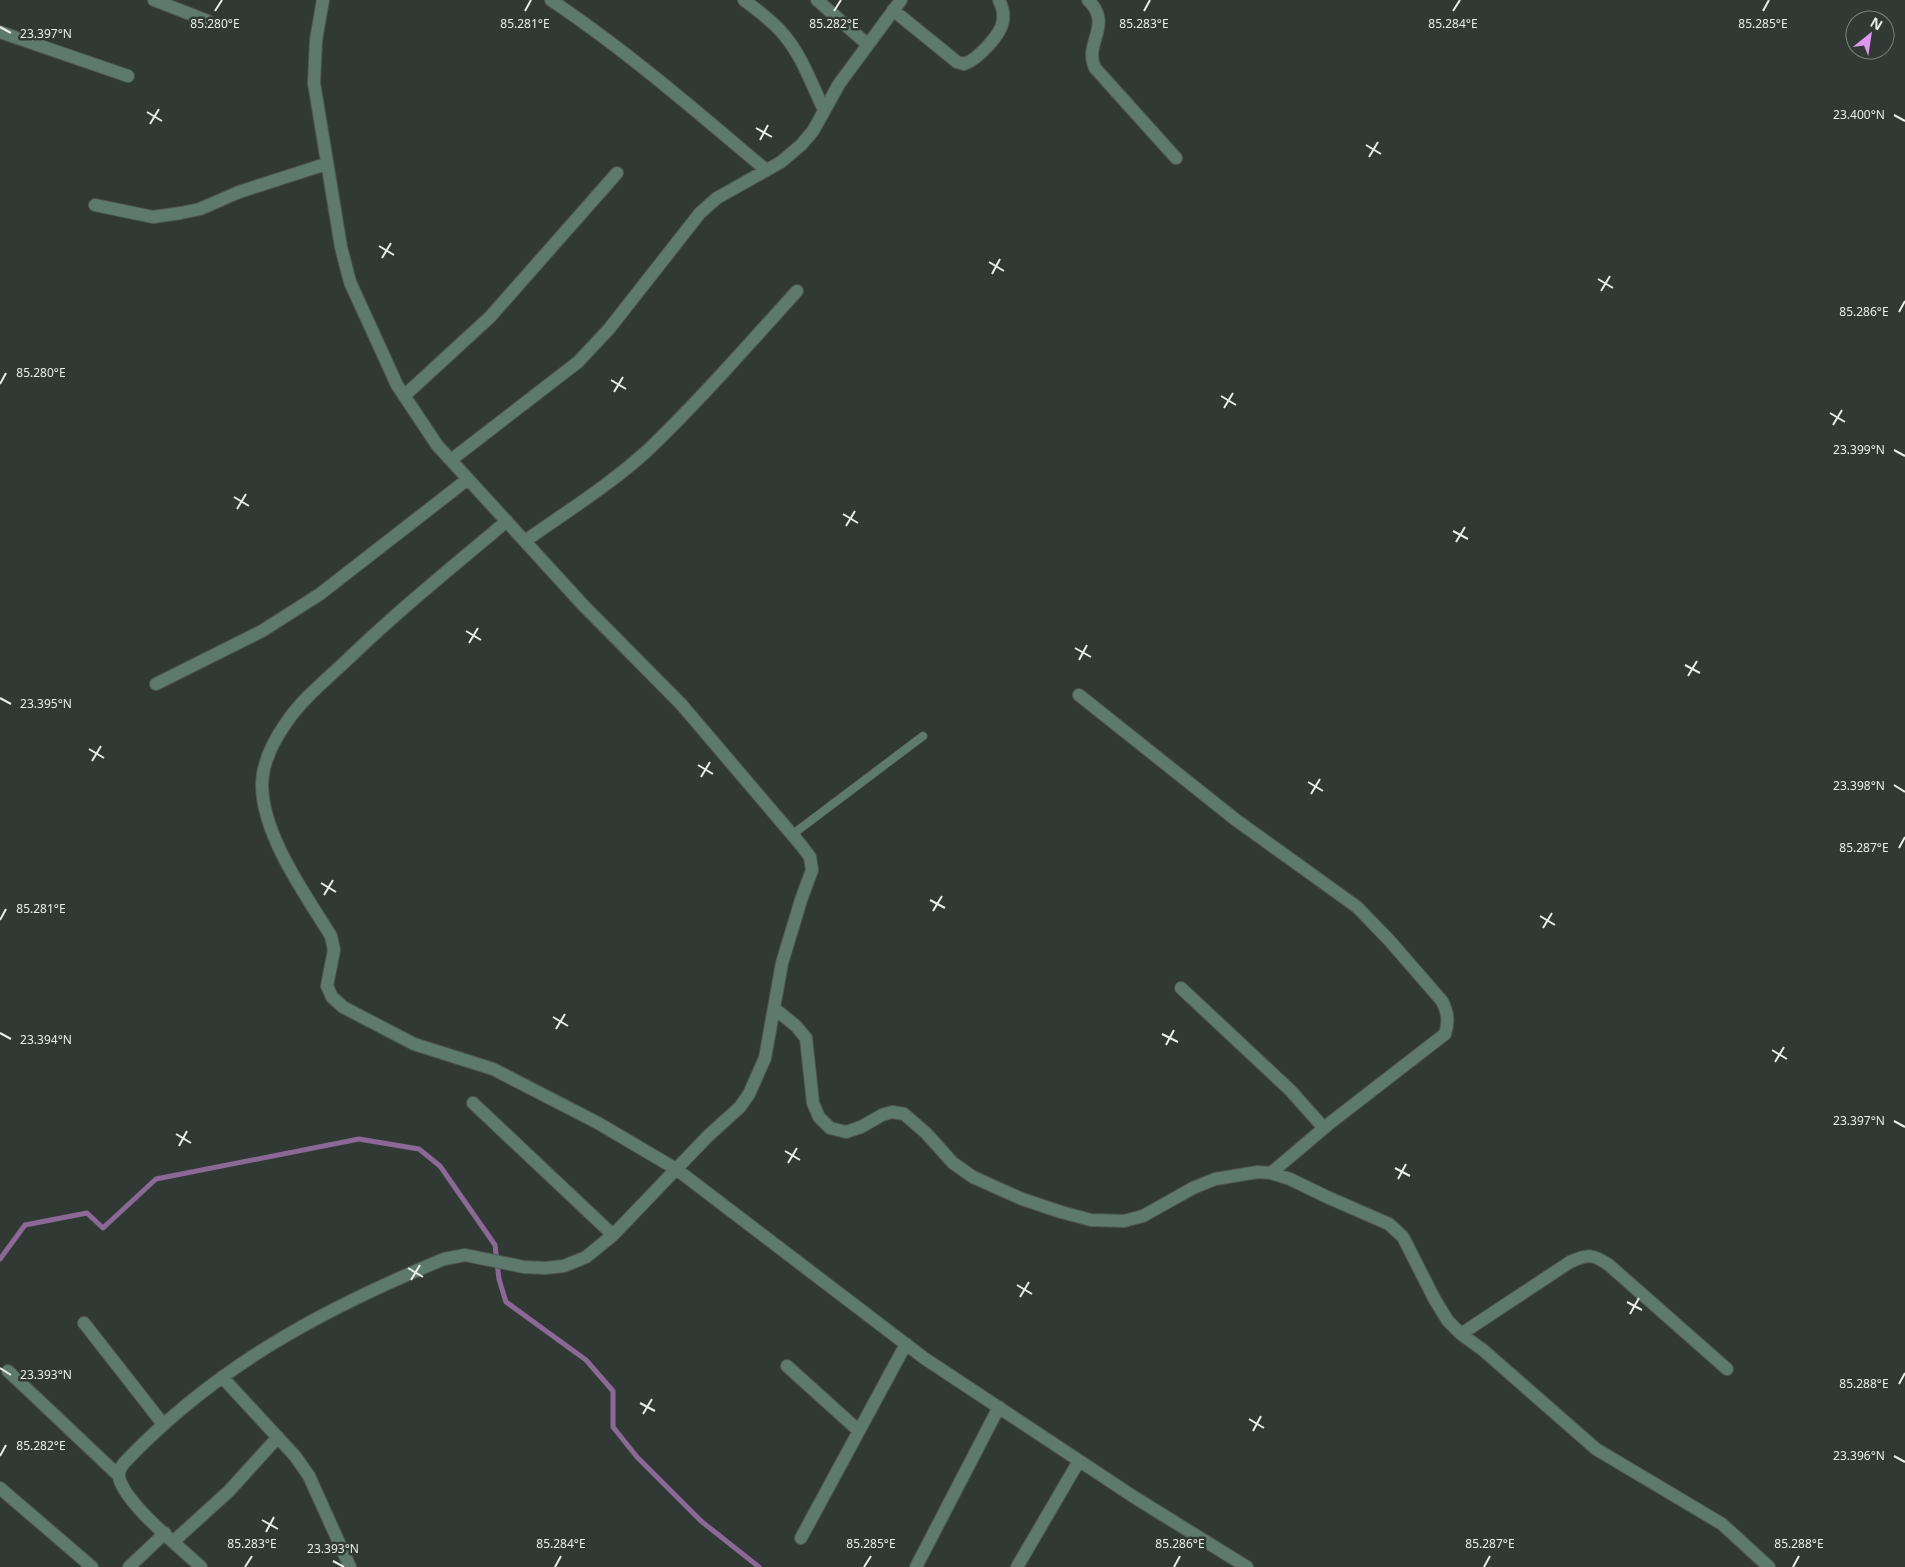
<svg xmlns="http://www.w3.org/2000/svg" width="1905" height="1567" viewBox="0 0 1905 1567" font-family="'Noto Sans',sans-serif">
<rect width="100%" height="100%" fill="#313935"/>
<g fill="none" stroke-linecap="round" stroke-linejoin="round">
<path stroke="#8c6897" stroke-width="5" d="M0 1259 25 1225 87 1213 103 1228 156 1179 359 1139 419 1149 440 1166 495 1245 499 1279 506 1302 586 1360 613 1391V1427L637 1457 701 1521 759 1567"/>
<g stroke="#4e5652" stroke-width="9">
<path id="service" d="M793 834 923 736"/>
</g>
<g stroke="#4e5652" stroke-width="14">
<path id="minor" d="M154 0 208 21
M551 0C627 51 696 111 766 170
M744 0C758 11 773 21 784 35 802 56 812 85 824 110
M817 0 867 44
M1088 0C1114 25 1083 43 1095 68L1176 158
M893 10 957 62 964 64C977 60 1002 34 1003 20 1004 13 1002 6 999 0
M0 32 128 76
M95 205 153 217 181 213 200 209 239 192 326 164
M404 396 490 317 617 173
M451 460 578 362 609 329 700 213 717 198 781 162 801 145 813 131 839 84 901 0
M507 521C453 566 398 611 347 660 326 680 302 699 286 723 274 740 262 763 262 786 263 836 305 894 331 936L334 950 327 986 332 997 343 1007 414 1044 493 1069 598 1123 676 1169 924 1358 1134 1497 1247 1567
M525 541C566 512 611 484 648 450 700 400 748 345 797 291
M156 684 262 631 320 594 468 479
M1079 695 1236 820 1357 907 1389 940 1442 1001C1448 1013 1449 1021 1445 1034L1330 1123 1271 1173
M1181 988 1290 1090 1324 1128
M774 1008 796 1026 806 1038 813 1103 819 1117 830 1128 846 1132 861 1127 882 1115 892 1112 904 1114 926 1133 953 1163 973 1177 1022 1199 1061 1212 1091 1220 1124 1221 1143 1216 1193 1188 1215 1179 1258 1172 1271 1173 1290 1179 1327 1197 1389 1224 1403 1237 1435 1300 1448 1321 1461 1334 1483 1350 1596 1449 1722 1524 1769 1567
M473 1103 613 1235
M84 1323 163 1424
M1461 1334 1570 1262C1588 1254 1593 1254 1609 1265L1727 1369
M787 1366 859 1431
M8 1371 119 1476
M222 1377 295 1456 309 1476 350 1567
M0 1488 92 1567
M801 1538 906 1344
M174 1541 229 1491 278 1437
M129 1567 165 1533
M201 1567C181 1548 124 1503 119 1477 118 1471 121 1467 124 1463 216 1366 323 1309 444 1259L465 1255 524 1267 545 1268 564 1266 586 1257 613 1235 708 1136 740 1107 749 1094 765 1058 782 963 801 900 812 870 810 857 801 845 681 704 583 605 437 445 397 385 350 282 341 247 314 83 316 40 323 0
M916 1567 999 1407
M1017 1567 1079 1461"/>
</g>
<use href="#service" stroke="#5e7a6e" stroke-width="8"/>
<use href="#minor" stroke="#5e7a6e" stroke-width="12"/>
</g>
<path fill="none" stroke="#e8edea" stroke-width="2" d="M215 11 222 0M525 11 531 0M834 11 841 0M1144 11 1150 0M1453 11 1460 0M1763 11 1769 0M0 27 11 33M147 112 162 121M1894 115 1905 121M150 124 159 109M756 128 772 137M760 140 768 125M1366 145 1381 154M1369 157 1378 142M379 246 394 255M382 258 391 243M989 262 1004 271M992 274 1000 259M1598 279 1613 288M1601 291 1610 276M1899 312 1905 301M611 380 626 389M0 384 6 373M614 392 623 377M1221 396 1236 405M1224 408 1233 393M1830 413 1845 422M1833 425 1842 410M1894 450 1905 456M234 497 249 506M237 509 246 494M843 514 858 523M846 526 855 511M1453 531 1468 539M1456 542 1465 527M466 631 481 640M469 643 478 628M1075 648 1091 657M1079 660 1087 645M1685 665 1700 673M1688 676 1697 661M0 698 11 704M89 749 104 758M92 761 101 746M698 765 713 774M701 777 710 762M1308 782 1323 791M1894 785 1905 792M1311 794 1320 779M1899 848 1905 837M321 883 336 892M324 895 333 880M930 900 945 908M933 911 942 896M1540 916 1555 925M0 920 6 909M1543 928 1552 913M553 1017 568 1026M556 1029 565 1014M0 1033 11 1039M1162 1034 1178 1042M1166 1045 1174 1030M1772 1050 1787 1059M1775 1062 1784 1047M1894 1121 1905 1127M176 1134 191 1143M179 1146 187 1131M785 1151 800 1160M788 1163 797 1148M1395 1168 1410 1176M1398 1179 1406 1164M408 1268 423 1277M411 1280 420 1265M1017 1285 1032 1294M1020 1297 1029 1282M1627 1302 1642 1310M1630 1314 1639 1298M0 1368 11 1375M1899 1384 1905 1373M640 1403 655 1411M643 1414 652 1399M1249 1419 1264 1428M1253 1431 1261 1416M0 1456 6 1445M1894 1456 1905 1462M262 1520 278 1529M266 1532 274 1517M333 1561 344 1567M245 1567 252 1556M555 1567 561 1556M864 1567 871 1556M1174 1567 1180 1556M1484 1567 1490 1556M1793 1567 1799 1556"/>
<g font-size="12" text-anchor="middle" fill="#e8edea" stroke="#313935" stroke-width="5" stroke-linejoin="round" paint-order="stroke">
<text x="215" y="28">85.280°E</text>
<text x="525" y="28">85.281°E</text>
<text x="834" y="28">85.282°E</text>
<text x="1144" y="28">85.283°E</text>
<text x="1453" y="28">85.284°E</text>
<text x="1763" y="28">85.285°E</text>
<text x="46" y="38">23.397°N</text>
<text x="1859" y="119">23.400°N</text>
<text x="1864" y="316">85.286°E</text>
<text x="41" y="377">85.280°E</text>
<text x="1859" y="454">23.399°N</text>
<text x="46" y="708">23.395°N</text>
<text x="1859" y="790">23.398°N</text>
<text x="1864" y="852">85.287°E</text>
<text x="41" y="913">85.281°E</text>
<text x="46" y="1044">23.394°N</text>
<text x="1859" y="1125">23.397°N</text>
<text x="46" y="1379">23.393°N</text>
<text x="1864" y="1388">85.288°E</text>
<text x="41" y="1450">85.282°E</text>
<text x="1859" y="1460">23.396°N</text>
<text x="252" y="1548">85.283°E</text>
<text x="561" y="1548">85.284°E</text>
<text x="871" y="1548">85.285°E</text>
<text x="1180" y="1548">85.286°E</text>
<text x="1490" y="1548">85.287°E</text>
<text x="1799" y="1548">85.288°E</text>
<text x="333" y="1553">23.393°N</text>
</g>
<g transform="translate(1870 35) rotate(30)"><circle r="24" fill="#313935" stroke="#7a817d"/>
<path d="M0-4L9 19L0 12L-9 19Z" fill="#de98f2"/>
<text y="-8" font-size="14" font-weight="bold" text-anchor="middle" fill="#e8edea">N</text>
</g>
</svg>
